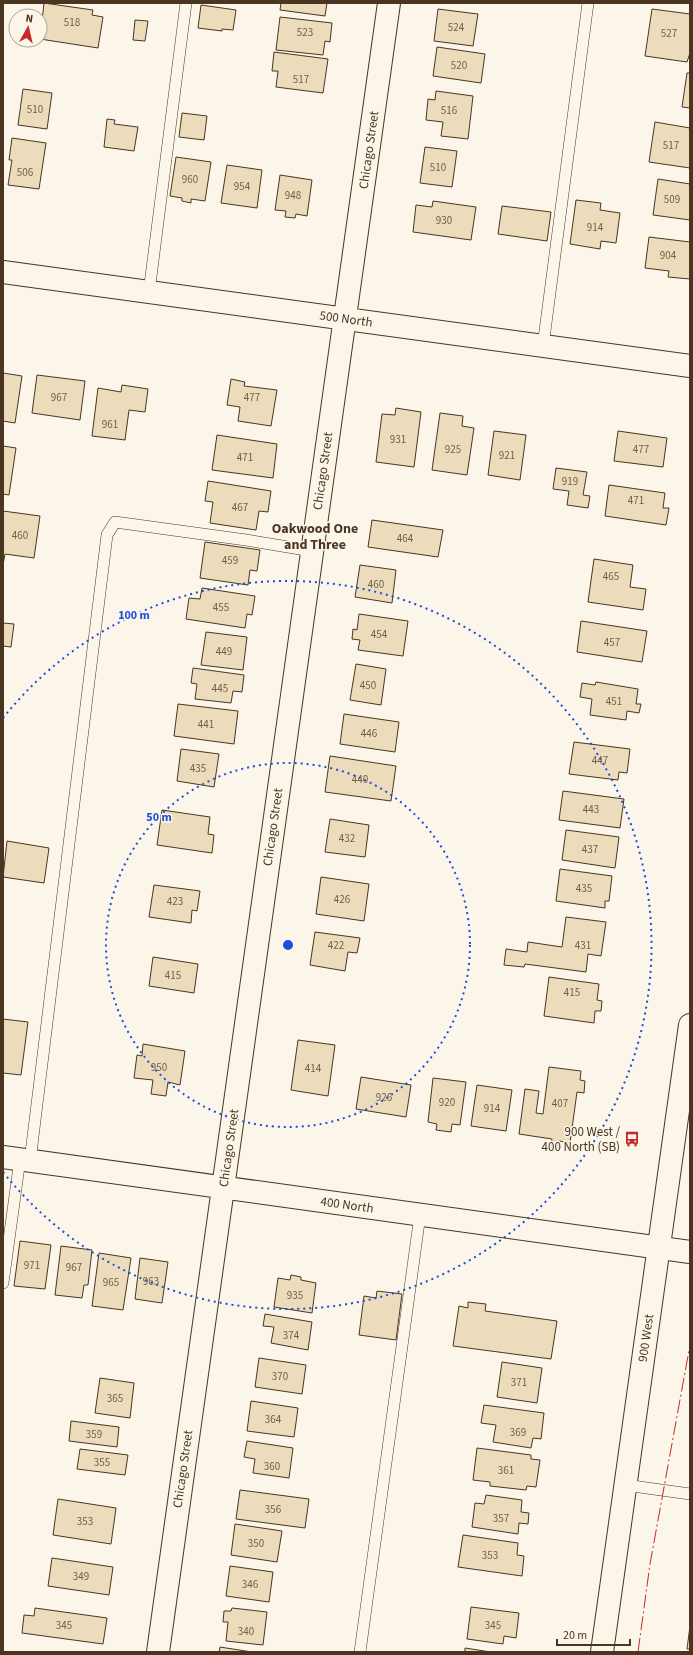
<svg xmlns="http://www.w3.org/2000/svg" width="693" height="1655" viewBox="0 0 693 1655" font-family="'Source Sans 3',sans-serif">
<rect width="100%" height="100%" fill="#fbf6e9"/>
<path fill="#ecdcbc" stroke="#4a3520" d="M44 3 93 10 92 15 103 17 98 48 40 39Z
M281 3H327L325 16 280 10Z
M201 5 236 10 233 30 222 29V31L198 28Z
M438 9 478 14 473 46 434 41Z
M652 9 690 14V53L687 62 645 56Z
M280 17 332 23 330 42 325 41 323 55 276 50Z
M135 20 148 21 145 41 133 40Z
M437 47 485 54 481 83 433 76Z
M274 52 328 59 323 93 276 87 278 71H272Z
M687 73H690V108L682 107Z
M23 89 52 93 47 129 18 125Z
M436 91 473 96 468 139 441 136 443 122 426 120 428 99 435 100Z
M182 113 207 116 204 140 179 137Z
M107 119 115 120 114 124 138 127 134 151 104 147Z
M655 122 690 128V168L649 162Z
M12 138 46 143 39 189 8 185 12 160H9Z
M425 147 457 151 452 187 420 183Z
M176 157 211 162 205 201 191 199V203L182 201V198L170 196Z
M227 165 262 170 257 208 221 203Z
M280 175 312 180 307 216 296 214 295 218 285 217 286 211 275 210Z
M658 179 690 184V220L653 215Z
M576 200 601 203 600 210 620 213 616 243 601 241 600 249 570 244Z
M433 201 476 207 471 240 413 232 416 205 432 207Z
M502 206 551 212 547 241 498 234Z
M649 237 690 242V279L668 277 669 271 645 268Z
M3 373 22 376 15 423 3 421Z
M37 375 85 381 80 420 32 413Z
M231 379 245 382 244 386 277 390 271 426 238 421 240 407 227 405Z
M122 385 148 389 145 412 129 410 125 440 92 436 98 388 121 392Z
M396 408 421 412 414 467 376 462 382 414 395 415Z
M440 413 463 416 462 426 474 428 467 475 432 470Z
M494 431 526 435 520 480 488 475Z
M618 431 667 438 663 467 614 461Z
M217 435 277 444 273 478 212 470Z
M3 446 16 448 9 495 3 494Z
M556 468 587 472 583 495 590 496 588 508 567 505 569 491 553 489Z
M208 481 271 491 268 512 259 511 256 530 210 523 213 502 205 501Z
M609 485 665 493 663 508H669L666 525 605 516Z
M3 511 40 516 34 558 5 554 3 565Z
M372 520 443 530 438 557 368 547Z
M205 542 260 550 257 571 250 570 248 585 200 578Z
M594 559 633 565 630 587 646 589 643 610 588 602Z
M360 565 396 570 392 603 355 597Z
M202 588 255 596 252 615 247 614 245 628 186 619 189 598 200 599Z
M359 614 408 621 403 656 358 650 360 640 352 639 353 629 357 630Z
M581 621 647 631 642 662 577 652Z
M3 623 14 624 11 647 3 646Z
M206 632 247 637 243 670 201 665Z
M356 664 386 669 381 705 350 700Z
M193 668 244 675 242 692 233 691 231 703 195 699 197 684 191 683Z
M596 682 638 689 636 704H641L639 713 627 711 626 720 590 715 592 699 580 697 582 683 595 685Z
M178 704 238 711 234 744 174 736Z
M344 714 399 722 395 752 340 744Z
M574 742 630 749 627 773 619 772 618 780 569 774Z
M181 749 219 754 214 787 177 781Z
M330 756 396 766 391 801 325 792Z
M563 791 624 799 620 828 559 820Z
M162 810 210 817 208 834 214 835 212 853 157 845Z
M330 819 369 825 365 857 325 852Z
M566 830 619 837 615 868 562 860Z
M7 841 49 848 44 883 3 877Z
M560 869 612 876 609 901H605V908L556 901Z
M321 877 369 884 364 921 316 914Z
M154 885 200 891 197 911 192 910 191 923 149 917Z
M566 917 606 922 601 956 588 954 586 972 525 964 524 967 504 965 506 949 527 952 528 942 562 947Z
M315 932 360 938 357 953 348 952 345 971 310 965Z
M153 957 198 964 194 993 149 986Z
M549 977 599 984 597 1000 602 1001 601 1011H595L594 1023 544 1016Z
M3 1019 28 1022 21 1075 3 1073Z
M298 1040 335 1045 328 1096 291 1090Z
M143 1044 185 1051 180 1085 168 1082 166 1096 151 1094 153 1080 134 1078 137 1055 142 1056Z
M549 1067 581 1071 580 1080 585 1081 584 1093 577 1092 570 1143 559 1141V1146L551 1145 552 1139 519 1134 525 1089 539 1091 536 1113 543 1114Z
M361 1077 411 1085 406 1117 356 1109Z
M433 1078 466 1082 460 1125 452 1124 451 1132 436 1130 437 1124 428 1122Z
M477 1085 512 1090 506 1131 471 1126Z
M20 1241 51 1245 45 1289 14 1286Z
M61 1246 92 1250 88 1285H84L82 1298 55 1295Z
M99 1253 131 1258 123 1310 92 1306Z
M140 1258 168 1262 162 1303 135 1299Z
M291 1275 301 1277V1280L316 1283 312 1313 274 1307 278 1278 290 1280Z
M377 1291 402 1294 396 1340 359 1335 364 1296 376 1298Z
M468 1302 486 1304 485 1311 557 1321 551 1359 453 1346 459 1306 468 1308Z
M265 1314 312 1322 308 1350 271 1343 274 1327 263 1326Z
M259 1358 306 1365 302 1394 255 1387Z
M502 1362 542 1368 537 1403 497 1397Z
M100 1378 134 1383 130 1418 95 1413Z
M251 1401 298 1408 294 1437 247 1431Z
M484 1405 544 1413 541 1439 533 1438 531 1448 493 1442 496 1425 481 1423Z
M71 1421 119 1427 117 1447 69 1441Z
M247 1441 293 1448 289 1478 253 1473 255 1459 244 1457Z
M477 1448 531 1455V1459L540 1460 536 1487 527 1486 526 1490 490 1486V1482L473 1480Z
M80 1449 128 1455 125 1475 77 1469Z
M240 1490 309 1499 305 1528 236 1519Z
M486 1495 522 1500 521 1512 529 1513 528 1524 519 1523 518 1534 472 1527 475 1503 484 1504Z
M58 1499 116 1508 111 1544 53 1535Z
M235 1524 282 1531 277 1562 231 1555Z
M463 1535 518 1543 517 1555 524 1556 522 1576 458 1567Z
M52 1558 113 1567 109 1595 48 1586Z
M230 1566 273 1572 269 1602 226 1596Z
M471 1607 519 1613 516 1638 504 1636 503 1644 467 1639Z
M35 1608 107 1618 103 1644 22 1633 24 1615 34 1616Z
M232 1608 267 1612 263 1645 226 1641 228 1622H223L224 1611H231Z
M690 1626V1649H687Z
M220 1647 252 1652H219Z
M465 1648 491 1652H465Z"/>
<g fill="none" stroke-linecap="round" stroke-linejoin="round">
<g stroke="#4a3520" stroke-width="12">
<path id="lane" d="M149 292 186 3
M543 346 588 3
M30 1161 107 535 115 522 246 540 312 551
M3 1283 20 1159
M625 1485 690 1494
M360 1652 420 1215"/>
</g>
<g stroke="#4a3520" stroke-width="24">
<path id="street" d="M3 272 690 366
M3 1157 690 1252
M158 1652 389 3"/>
</g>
<g stroke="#4a3520" stroke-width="24">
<path id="secondary" d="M602 1652 690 1025"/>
</g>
<use href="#lane" stroke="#fbf6e9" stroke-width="11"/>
<use href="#street" stroke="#fbf6e9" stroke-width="22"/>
<use href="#secondary" stroke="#fbf6e9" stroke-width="22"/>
<path stroke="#c62828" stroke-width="1" stroke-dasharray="14 3 2 3" stroke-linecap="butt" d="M638 1652 650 1564 690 1345"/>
</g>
<g fill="none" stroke="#1d4ed8" stroke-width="2" stroke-dasharray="2 4">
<circle cx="288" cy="945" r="182"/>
<path d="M3 718A364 364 0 1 1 3 1172"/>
</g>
<defs>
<g id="bus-bare" transform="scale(1.2)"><path d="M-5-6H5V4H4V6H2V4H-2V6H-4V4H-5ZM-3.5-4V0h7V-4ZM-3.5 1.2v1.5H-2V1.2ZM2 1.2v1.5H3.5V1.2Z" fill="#c62828" stroke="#fbf6e9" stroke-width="2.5" paint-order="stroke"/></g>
</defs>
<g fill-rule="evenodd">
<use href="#bus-bare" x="632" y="1139"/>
</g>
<g text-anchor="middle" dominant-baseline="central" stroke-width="3" stroke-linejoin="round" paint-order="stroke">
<g font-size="11" fill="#725f47">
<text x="72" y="22">518</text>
<text x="456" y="27">524</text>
<text x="305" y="32">523</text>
<text x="669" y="33">527</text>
<text x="459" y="65">520</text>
<text x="301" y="79">517</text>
<text x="35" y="109">510</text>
<text x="449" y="110">516</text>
<text x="671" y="145">517</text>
<text x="438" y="167">510</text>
<text x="25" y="172">506</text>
<text x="190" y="179">960</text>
<text x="242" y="186">954</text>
<text x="293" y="195">948</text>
<text x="672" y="199">509</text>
<text x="444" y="220">930</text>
<text x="595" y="227">914</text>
<text x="668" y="255">904</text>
<text x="59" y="397">967</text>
<text x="252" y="397">477</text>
<text x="110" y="424">961</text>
<text x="398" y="439">931</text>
<text x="453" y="449">925</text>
<text x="641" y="449">477</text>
<text x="507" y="455">921</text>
<text x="245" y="457">471</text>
<text x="570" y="481">919</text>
<text x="636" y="500">471</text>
<text x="240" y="507">467</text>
<text x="20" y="535">460</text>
<text x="405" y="538">464</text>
<text x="230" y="560">459</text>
<text x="611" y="576">465</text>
<text x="376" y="584">460</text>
<text x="221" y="607">455</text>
<text x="379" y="634">454</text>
<text x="612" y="642">457</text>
<text x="224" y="651">449</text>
<text x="368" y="685">450</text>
<text x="220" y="688">445</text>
<text x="614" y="701">451</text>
<text x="206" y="724">441</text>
<text x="369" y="733">446</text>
<text x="600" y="760">447</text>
<text x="198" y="768">435</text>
<text x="360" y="779">440</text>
<text x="591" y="809">443</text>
<text x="347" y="838">432</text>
<text x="590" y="849">437</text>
<text x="584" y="888">435</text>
<text x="342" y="899">426</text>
<text x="175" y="901">423</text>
<text x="336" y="945">422</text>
<text x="583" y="945">431</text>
<text x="173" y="975">415</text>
<text x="572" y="992">415</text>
<text x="159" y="1067">950</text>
<text x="313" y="1068">414</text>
<text x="384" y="1097">926</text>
<text x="447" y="1102">920</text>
<text x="560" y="1103">407</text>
<text x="492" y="1108">914</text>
<text x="32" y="1265">971</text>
<text x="74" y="1267">967</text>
<text x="151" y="1281">963</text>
<text x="111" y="1282">965</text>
<text x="295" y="1295">935</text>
<text x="291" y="1335">374</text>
<text x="280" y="1376">370</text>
<text x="519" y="1382">371</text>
<text x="115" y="1398">365</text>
<text x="273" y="1419">364</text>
<text x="518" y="1432">369</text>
<text x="94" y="1434">359</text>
<text x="102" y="1462">355</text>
<text x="272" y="1466">360</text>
<text x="506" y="1470">361</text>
<text x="273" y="1509">356</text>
<text x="501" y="1518">357</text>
<text x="85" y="1521">353</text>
<text x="256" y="1543">350</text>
<text x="490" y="1555">353</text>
<text x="81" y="1576">349</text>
<text x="250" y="1584">346</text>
<text x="64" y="1625">345</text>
<text x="493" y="1625">345</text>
<text x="246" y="1631">340</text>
</g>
<g font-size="13" fill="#4a3520" stroke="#fbf6e9">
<text transform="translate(369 150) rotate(-82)">Chicago Street</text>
<text transform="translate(346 319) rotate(8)">500 North</text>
<text transform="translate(323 471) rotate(-82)">Chicago Street</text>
<text transform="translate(273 827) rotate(-82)">Chicago Street</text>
<text transform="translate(229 1148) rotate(-82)">Chicago Street</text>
<text transform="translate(347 1205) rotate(8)">400 North</text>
<text transform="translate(646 1338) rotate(-82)">900 West</text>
<text transform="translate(183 1469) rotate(-82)">Chicago Street</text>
</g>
<g font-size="13" fill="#4a3520" stroke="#fbf6e9" text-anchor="end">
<text x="620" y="1132">900 West /<tspan x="620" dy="15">400 North (SB)</tspan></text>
</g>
<g font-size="14" font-weight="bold" fill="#4a3520" stroke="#fbf6e9">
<text x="315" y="529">Oakwood One<tspan x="315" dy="16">and Three</tspan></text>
</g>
</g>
<circle cx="288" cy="945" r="6" fill="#1d4ed8" stroke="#fbf6e9" stroke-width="2"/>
<g font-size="12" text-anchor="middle" font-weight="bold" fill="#1d4ed8" stroke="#fbf6e9" stroke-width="3" stroke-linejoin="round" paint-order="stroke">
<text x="134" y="619">100 m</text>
<text x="159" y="821">50 m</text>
</g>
<rect width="693" height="1655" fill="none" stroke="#4a3520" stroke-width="8"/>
<g transform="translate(28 28) rotate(8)"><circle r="19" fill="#fbf6e9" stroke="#b4a999"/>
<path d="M0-3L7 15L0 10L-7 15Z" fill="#c62828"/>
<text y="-6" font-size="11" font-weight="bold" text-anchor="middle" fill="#4a3520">N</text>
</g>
<path d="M557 1639v6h73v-6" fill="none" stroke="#4a3520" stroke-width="2"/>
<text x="563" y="1639" font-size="12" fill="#4a3520" stroke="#fbf6e9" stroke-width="3" paint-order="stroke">20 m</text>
</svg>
